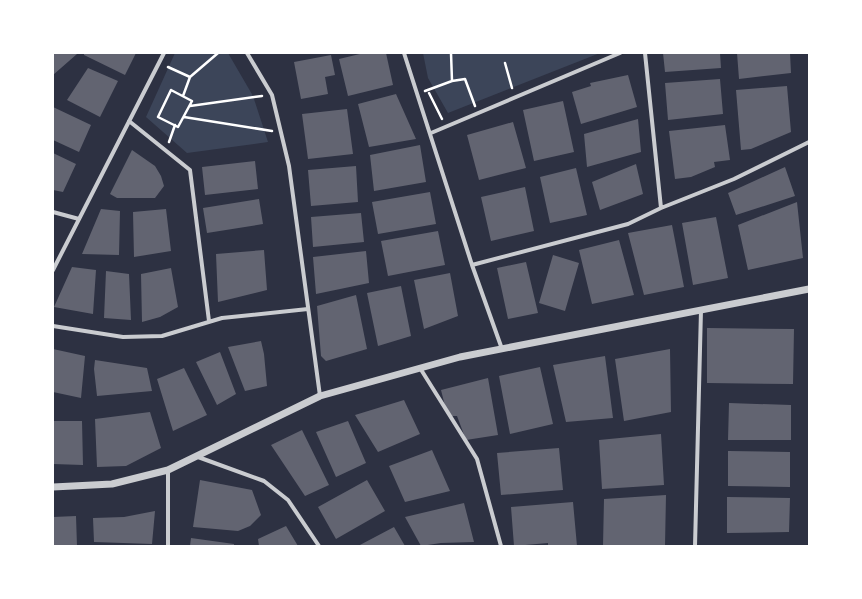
<svg xmlns="http://www.w3.org/2000/svg" width="862" height="599" viewBox="0 0 862 599" font-family="Rubik,sans-serif">
<rect width="100%" height="100%" fill="#2d3142"/>
<path fill="#3c4559" d="M175 53H228L253 96 268 142 187 153 146 117Z
M423 53H600L448 113 428 78Z"/>
<path fill="#626471" d="M53 53H76L77 54 53 75Z
M84 53H136L125 75 84 55Z
M364 53H386L393 85 348 96 339 59Z
M663 53H720L721 68 665 72Z
M737 53H790L791 73 739 79Z
M331 55 335 75 325 77 328 94 301 99 294 62Z
M88 68 118 81 100 117 67 100Z
M628 75 637 107 581 124 572 92 591 86 590 83Z
M720 79 723 114 668 120 665 83Z
M787 86 791 132 751 149 741 150 736 90Z
M396 94 416 139 369 147 358 104Z
M563 101 574 152 534 161 523 110Z
M53 107 91 125 79 152 53 140Z
M347 109 353 154 308 159 302 114Z
M638 119 641 152 587 167 584 134Z
M513 122 526 168 479 180 467 135Z
M725 125 730 160 714 162 715 167 691 177 675 179 669 131Z
M420 145 426 182 374 191 370 155Z
M132 150 155 166 161 176 164 186 155 198H117L110 194Z
M53 153 76 164 63 192 53 190Z
M255 161 258 189 205 195 202 167Z
M636 164 643 194 600 210 592 182Z
M356 166 358 202 311 206 308 170Z
M785 167 795 196 736 215 728 193Z
M576 168 587 215 550 223 540 177Z
M525 187 534 231 491 241 481 197Z
M430 192 436 224 378 234 372 202Z
M259 199 263 224 207 233 203 208Z
M797 202 803 258 748 270 738 225Z
M101 209 120 211 119 255 82 254Z
M166 209 171 251 134 257 133 212Z
M361 213 364 242 313 247 311 217Z
M716 217 728 278 693 285 682 223Z
M672 225 684 287 644 295 628 233Z
M438 231 445 265 388 276 381 241Z
M619 240 634 295 592 304 579 250Z
M264 250 267 290 218 302 216 254Z
M366 251 369 283 316 294 313 257Z
M553 255 579 263 565 311 539 303Z
M526 262 538 313 508 319 497 268Z
M72 267 96 270 93 314 54 307Z
M171 268 178 307 160 317 142 322 141 274Z
M106 271 129 274 131 320 104 318Z
M450 273 458 316 424 329 414 280Z
M401 286 411 336 378 346 367 293Z
M356 295 367 349 326 361 321 356 317 306Z
M707 328 794 329 793 384 707 383Z
M261 341 264 354 267 386 245 391 228 347Z
M53 349 85 356 81 398 53 392Z
M670 349 671 412 624 421 615 359Z
M220 352 236 394 217 405 196 362Z
M605 356 613 418 566 422 553 365Z
M95 360 147 368 152 391 97 396 94 369Z
M540 367 553 424 510 434 499 376Z
M184 368 207 415 173 431 157 379Z
M488 378 498 435 466 440 457 416H452L445 406 441 390Z
M404 400 420 434 378 452 355 415Z
M729 403 791 405V440H728Z
M150 412 161 448 126 466 97 467 95 419Z
M53 421H82L83 465 53 464Z
M348 421 366 463 336 477 316 432Z
M302 430 329 485 305 496 271 445Z
M661 434 664 485 602 489 599 440Z
M559 448 563 490 501 495 497 453Z
M432 450 450 491 405 502 389 466Z
M728 451 790 452V487L728 486Z
M200 480 252 490 261 515 250 526 238 531 193 527Z
M367 480 385 511 336 539 318 507Z
M666 495 665 546H603L604 499Z
M727 497 790 498 789 532 727 533Z
M573 502 577 546H548V543L514 546 511 507Z
M464 503 474 542 441 543 421 546 405 517Z
M155 511 152 544 94 542 93 518 124 517Z
M76 516 77 546H53V517Z
M286 526 298 546H259L258 539Z
M394 527 405 546H358Z
M191 538 234 544V546H190Z"/>
<g fill="none" stroke-linecap="round" stroke-linejoin="round">
<path stroke="#fff" stroke-width="2.5" d="M505 63 512 88
M168 67 190 77 183 96
M190 77 218 53
M452 81 465 79 475 106
M171 90 192 101 178 127 158 117Z
M425 91 452 81 451 53
M429 93 442 119
M190 106 262 96
M184 117 272 131
M169 142 175 125"/>
<path stroke="#caccd0" stroke-width="4" d="M247 53 272 95 289 166 320 396
M404 53 472 265 502 349
M645 53 661 208
M129 121 190 170 209 321
M431 133 620 53
M53 212 79 219
M472 265 628 224 661 208 734 179 809 142
M53 270 164 53
M53 326 123 337 162 336 222 318 308 309
M420 368 477 459 501 546
M198 457 264 481 288 500 319 546
M168 546V470
M695 546 701 310"/>
<path stroke="#caccd0" stroke-width="7" d="M53 487 112 484 168 470 320 396 460 357 809 289"/>
</g>
<rect width="862" height="599" fill="none" stroke="#ffffff" stroke-width="108"/>
</svg>
